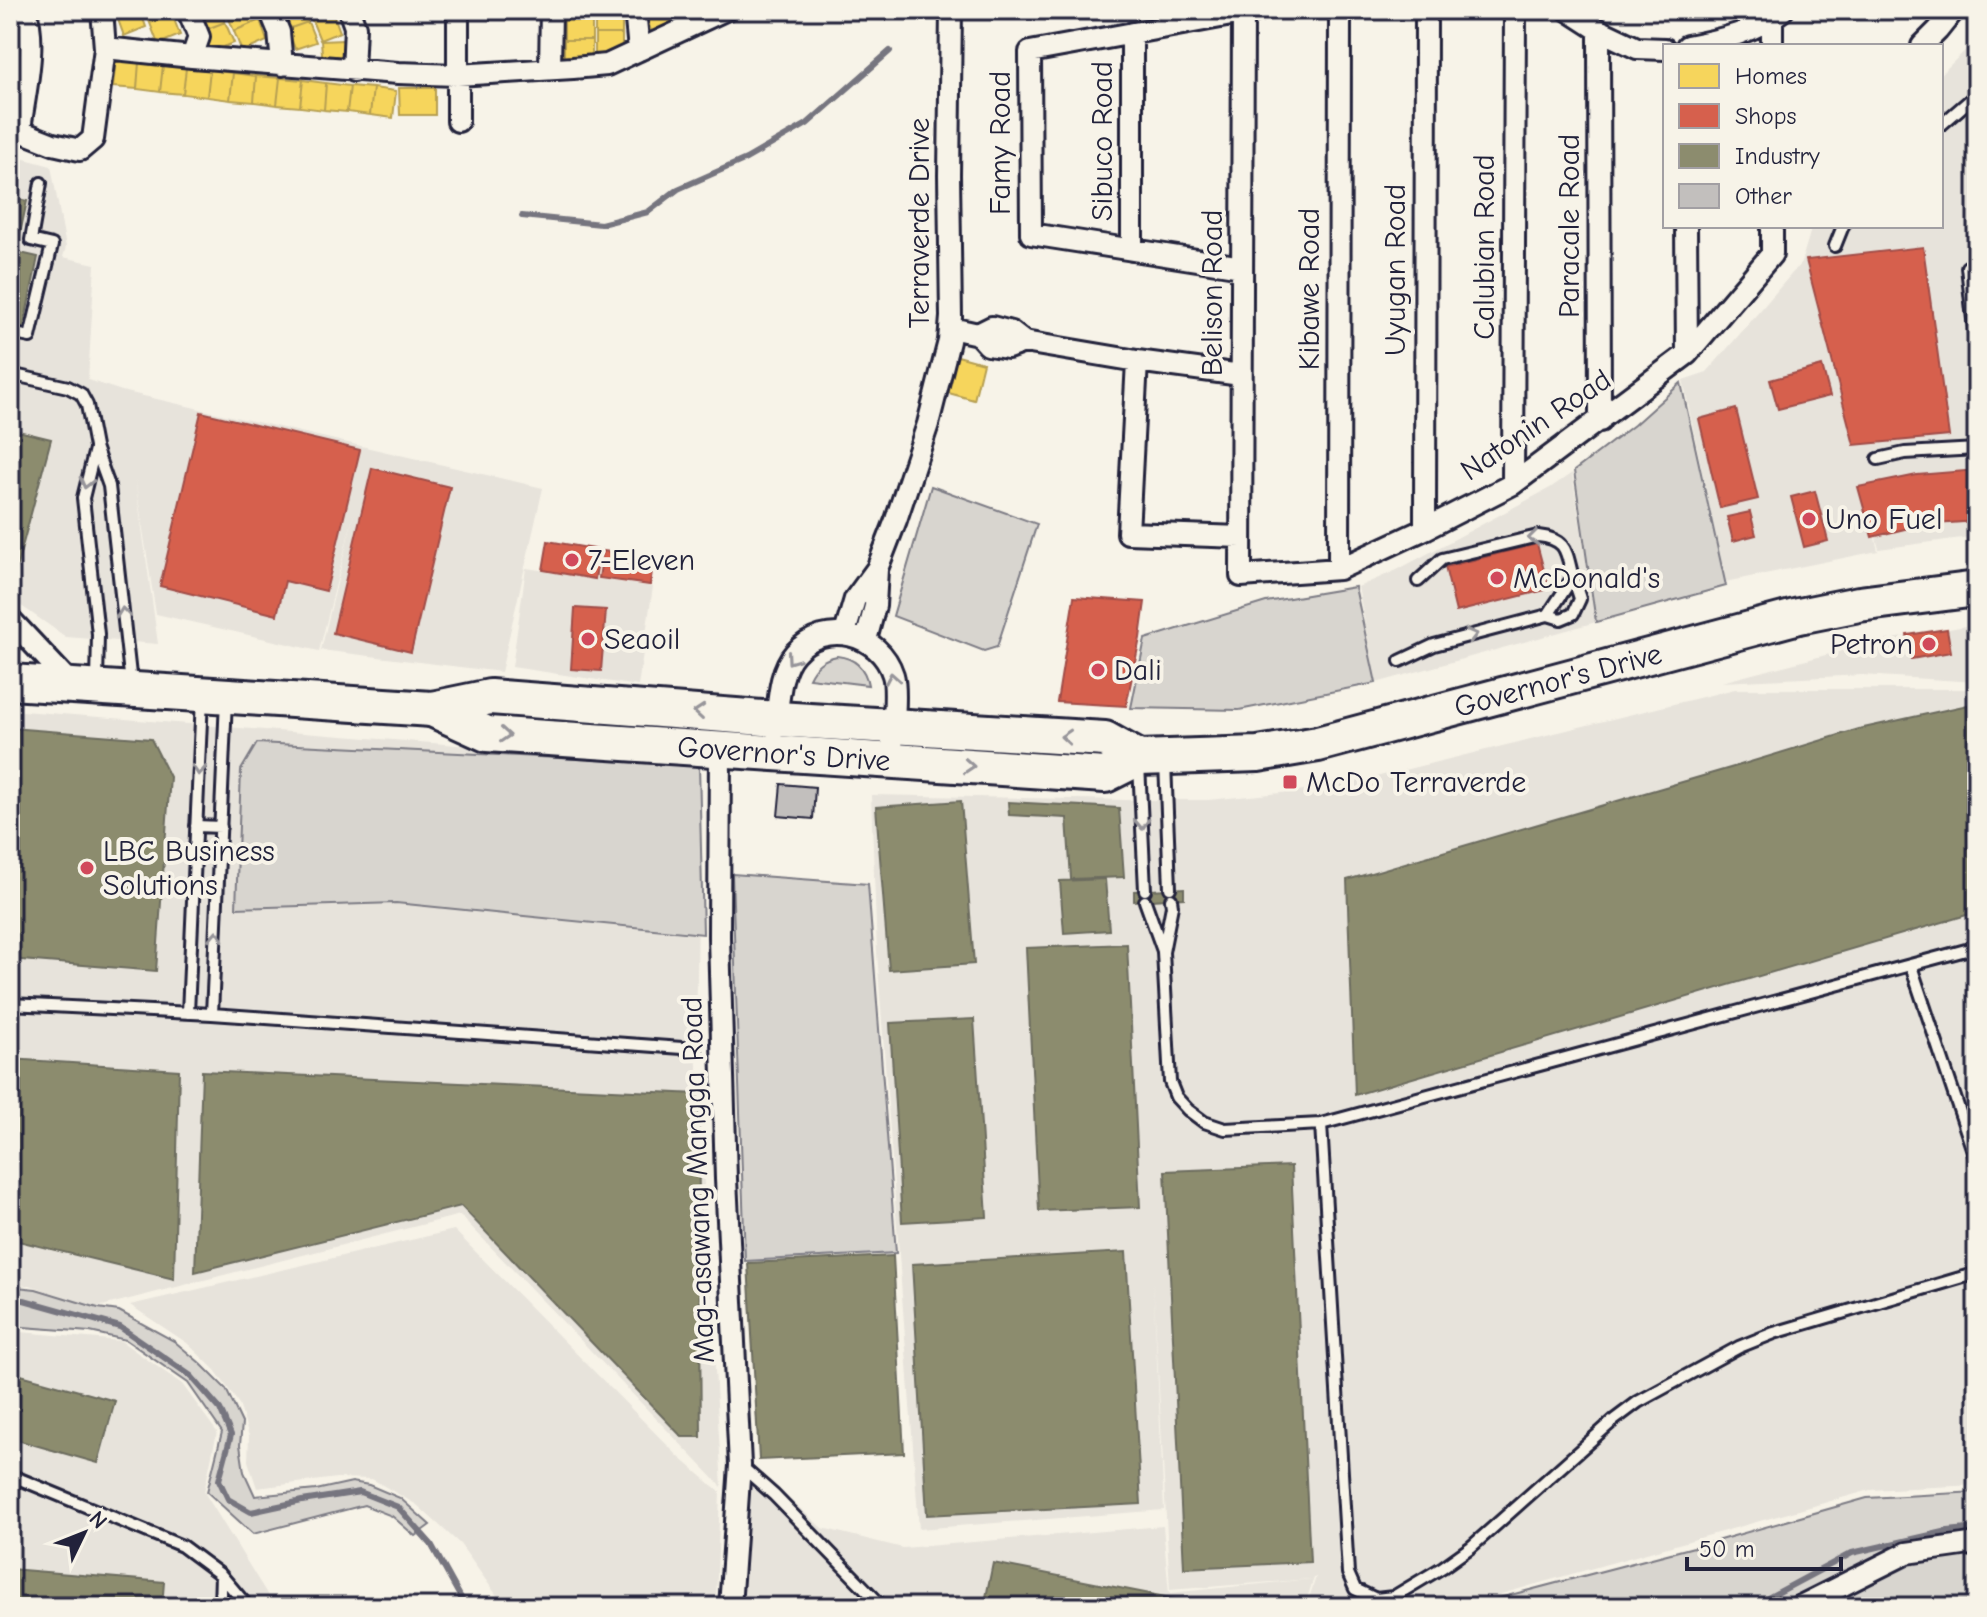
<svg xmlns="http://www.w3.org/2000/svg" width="1987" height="1617" viewBox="0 0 1987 1617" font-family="'Comic Neue',sans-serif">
<rect width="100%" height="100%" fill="#f7f3e8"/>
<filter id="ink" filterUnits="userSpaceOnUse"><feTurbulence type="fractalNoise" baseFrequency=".0125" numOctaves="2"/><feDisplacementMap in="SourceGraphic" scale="16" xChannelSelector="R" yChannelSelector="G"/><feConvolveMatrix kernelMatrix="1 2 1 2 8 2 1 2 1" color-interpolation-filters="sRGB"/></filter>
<g filter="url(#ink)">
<path fill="#e7e3db" d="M1977 39V536L1879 549 1863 488 1878 551 1725 582 1683 380 1707 372 1801 263 1812 226H1941V74Z
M10 155 51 166 66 247 63 257 95 264 88 380 122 391 543 488 501 672 321 650 354 513 319 651 156 614 135 478 158 644 66 637 17 603 10 601Z
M1572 473 1596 622 1376 683 1358 587 1397 570 1550 488Z
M526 568 653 587 638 686 512 667Z
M1977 624V682L1862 675 1722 682 1876 642Z
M1735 689H1977V1485L1870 1490 1455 1607H1306L1316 1577 1314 1578 1304 1607H739L745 1486 778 1489 822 1528 903 1548 1163 1526 1169 1593 1311 1579 1170 1590 1153 1279 1164 1510 919 1529 877 953 871 795 1129 800H1208L1291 792 1355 782Z
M10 710 700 764 696 1049 722 1487 460 1215 98 1307 83 1304 30 1285 10 1287Z
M454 1230 679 1457 720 1492 716 1607H505L460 1544 417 1505 372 1479 337 1478 257 1488 248 1461 249 1436 239 1404 215 1370 187 1343 130 1305Z
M10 1331 121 1341 182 1384 217 1432 204 1492 275 1607H10Z"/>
<path fill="#d8d5cf" stroke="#7d7c85" stroke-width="2" d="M1681 383 1726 586 1596 622 1574 471 1634 425Z
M931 486 1037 524 997 647 984 651 893 616Z
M1355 587 1376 683 1239 710 1131 708 1145 639 1266 602Z
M837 656C855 658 865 667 868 685L809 678C815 665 823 659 837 656Z
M257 743 699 765 703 934 396 903 236 908 241 770Z
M732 874 868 884 896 1253 745 1261Z
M17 1287 36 1289 98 1308 119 1311 174 1341 200 1363 226 1389 242 1423 240 1445 244 1472 255 1496 316 1490 352 1482 369 1485 400 1498 430 1525 415 1536 392 1516 364 1505 253 1534 207 1492 222 1432 188 1383 126 1340 90 1332 10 1326V1288Z
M1977 1492V1607H1465L1709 1543 1867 1498Z"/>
<path fill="#f6d55c" stroke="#b69f52" stroke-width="2" d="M126 10H140L146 27 124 36 116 14Z
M145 10H171L172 14 150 23Z
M194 10H221L225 22 202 31Z
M228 10H255L260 20 234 31 226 11Z
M280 10H304L308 22 288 29Z
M332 10 340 32 320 40 311 18Z
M564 10H592V18H564Z
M642 10H668L676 27 654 37Z
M668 10H694L698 17 676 27Z
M595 11H622V34H595Z
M172 14 180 35 158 44 150 23Z
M564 18H592V40H564Z
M260 20 267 41 242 52 234 31Z
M225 22 234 43 211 52 202 31Z
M308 22 316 42 295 49 288 29Z
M595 34H622V57H595Z
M343 40 345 64 323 65 321 41Z
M564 40H592V62L564 61Z
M116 60 139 62 137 89 113 87Z
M139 62 163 65 160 92 137 89Z
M163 65 186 68 183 94 160 92Z
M186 68 210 70 207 97 183 94Z
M210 70 233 73 230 100 207 97Z
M233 73 256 76 254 102 230 100Z
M256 76 280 78 277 105 254 102Z
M280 78 303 80 300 107 277 105Z
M303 80 326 83 324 110 300 107Z
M326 83 350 86 347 112 324 110Z
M350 86 373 88 370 115 347 112Z
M373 88 396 91 393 118 370 115Z
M399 88H435V115H400Z
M954 355 983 363 974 400 945 392Z"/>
<path fill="#d6604d" stroke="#a04d48" stroke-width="2" d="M1923 247 1949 436 1854 445 1806 260Z
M1822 366 1830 396 1778 409 1770 380Z
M1736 409 1758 499 1720 508 1699 419Z
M201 412 360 450 326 591 285 581 277 615 160 586Z
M372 468 450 487 411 652 333 633Z
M1977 470V521L1921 525 1872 537 1858 487 1917 475Z
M1815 491 1828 541 1804 547 1791 497Z
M1750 512 1756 535 1733 541 1727 517Z
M548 541 600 550 595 579 543 570Z
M1537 544 1549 589 1456 612 1445 567Z
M603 551 654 557 650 585 599 578Z
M1074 597 1145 602 1140 638 1126 706 1057 702Z
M575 608 606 610 601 671 571 669Z
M1947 629 1951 652 1911 659 1907 635Z"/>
<path fill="#8c8c6e" stroke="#6c6c5f" stroke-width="2" d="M10 197 27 201 16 252 38 257 23 330 10 327Z
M10 429 51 439 10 592Z
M1977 703V912L1355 1095 1347 880 1737 766 1859 729Z
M10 728 151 739 170 777 156 971 10 959Z
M961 801 974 964 889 970 876 807Z
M1008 802 1119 808 1124 877 1071 879 1067 818 1009 815Z
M1105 879 1109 930 1064 933 1060 881Z
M1184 888V898L1134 901V891Z
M1127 944 1140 1207 1039 1211 1026 948Z
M974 1019 987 1217 902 1222 890 1023Z
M10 1059 179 1070 174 1279 10 1239Z
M202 1071 698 1094 701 1437H682L461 1206 195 1272Z
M1291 1166 1310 1562 1184 1568 1165 1171Z
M1126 1252 1141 1504 927 1515 912 1264Z
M893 1256 904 1453 759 1460 748 1263Z
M10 1372 115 1401 98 1463 10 1438Z
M993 1563 1216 1607H984Z
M10 1569 164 1582 162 1607H10Z"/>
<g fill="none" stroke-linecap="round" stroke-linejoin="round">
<path stroke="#76747f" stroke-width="6" d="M522 216 601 224 648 212 678 189 746 159 807 124 890 51
M10 1300H24L120 1327 191 1376 220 1409 231 1435 219 1480 228 1499 251 1512 302 1501 360 1492 398 1507 431 1544 466 1607
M1751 1607 1852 1553 1948 1531 1977 1528"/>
</g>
<path fill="#c2bfbd" stroke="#22223b" stroke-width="2" d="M781 784 815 787 813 819 778 816Z"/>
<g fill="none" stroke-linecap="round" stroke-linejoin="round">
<g stroke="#22223b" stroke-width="16">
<path id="service" d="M1941 125 1977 94
M1835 246 1843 226
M1977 266 1967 267 1977 354
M10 333 30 337 52 245 31 240 41 183
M10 374 68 387 81 394 87 405 95 447 109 486 131 684
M95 449 83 498 98 634 97 683
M1878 459 1905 453 1977 449
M1548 615 1573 577
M1400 661 1434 645 1548 615 1561 619 1573 614 1580 599C1578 591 1574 583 1572 574 1566 550 1566 539 1538 536L1442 559 1418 581
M1165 762 1170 888
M1139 764 1145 890
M196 826 221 827
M1171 899 1172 906 1163 952 1170 1082 1176 1097 1188 1110 1204 1122 1225 1129 1321 1124 1977 947
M1145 901 1163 951
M1911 966 1977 1163
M10 1004 212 1014 696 1049
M188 1013 202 698
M212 1014 226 700
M1321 1124 1348 1573 1355 1589 1376 1599 1393 1597 1443 1567 1471 1547 1614 1420 1638 1402 1739 1347 1774 1333 1977 1273
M740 1465 774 1495 883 1607
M10 1475 182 1546 221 1575 220 1607
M221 1575 248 1607"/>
</g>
<g stroke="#22223b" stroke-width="26">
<path id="minor" d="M188 10 199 37 192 57
M270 10 279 32 282 65
M349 10 355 27 353 71
M635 10 639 50
M1243 10 1241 576 1339 569 1425 529 1513 484 1687 354 1772 254V226
M1568 10 1599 30 1637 48 1665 49
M1772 19V46
M1599 30 1600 421
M1132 33V250
M1687 46C1721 40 1756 32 1783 10
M1922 46 1938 30 1954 10
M105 48 192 57 398 73 457 75 573 68 607 65 725 10
M550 68 551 10
M458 121V10
M10 127 53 144 80 150 93 139 105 48 102 10
M20 130C24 96 38 42 25 10
M1686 226 1687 354
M1242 267 1031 234 1030 52 1259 10
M951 328 978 334 988 345 1008 348 1024 342 1137 361 1241 375
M978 334 992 327 1011 332 1024 342
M1137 361 1128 533 1241 537
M1513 484 1515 10
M1425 529 1426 10
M1339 569 1340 10
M10 619 73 686
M845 633 855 599 877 569 896 520 928 424 949 341 951 317 949 175 951 10
M866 640 875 606 877 569
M775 729C779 705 778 672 795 653 825 619 880 633 893 675 898 691 892 741 891 761
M720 749 719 937 726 1179 740 1465 730 1607
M1799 1607 1907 1553 1977 1543"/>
</g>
<g stroke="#22223b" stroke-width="40">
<g id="trunk">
<path d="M10 682 432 709 490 697 777 719 1105 739 1139 758"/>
<path id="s1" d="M432 709 487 734 1105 775 1139 758 1258 754 1318 744 1799 616 1859 604 1977 589"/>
</g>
</g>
<use href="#service" stroke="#f7f3e8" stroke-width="10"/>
<use href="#minor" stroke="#f7f3e8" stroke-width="20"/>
<use href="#trunk" stroke="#f7f3e8" stroke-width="34"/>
</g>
<defs><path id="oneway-chevron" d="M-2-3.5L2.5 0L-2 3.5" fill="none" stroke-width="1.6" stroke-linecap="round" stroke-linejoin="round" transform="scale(2)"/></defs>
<g stroke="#97959a">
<use href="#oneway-chevron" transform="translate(86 483) rotate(104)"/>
<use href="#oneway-chevron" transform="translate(1533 538) rotate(173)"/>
<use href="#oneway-chevron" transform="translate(123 613) rotate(-96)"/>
<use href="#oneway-chevron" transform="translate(1472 635) rotate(-15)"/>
<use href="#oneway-chevron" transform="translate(792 659) rotate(125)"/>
<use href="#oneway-chevron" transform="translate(892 678) rotate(-100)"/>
<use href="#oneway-chevron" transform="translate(699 712) rotate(-175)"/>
<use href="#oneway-chevron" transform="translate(505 735) rotate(4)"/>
<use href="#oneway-chevron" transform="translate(1066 737) rotate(-176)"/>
<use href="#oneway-chevron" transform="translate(969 766) rotate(4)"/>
<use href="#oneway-chevron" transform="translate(199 770) rotate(93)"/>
<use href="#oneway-chevron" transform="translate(1142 824) rotate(87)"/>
<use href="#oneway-chevron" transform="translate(216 936) rotate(-87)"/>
</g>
</g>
<g fill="#d1495b" stroke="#f7f3e8" stroke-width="3">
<circle cx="1809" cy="519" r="8"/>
<circle cx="572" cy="560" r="8"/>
<circle cx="1497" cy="578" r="8"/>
<circle cx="588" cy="639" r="8"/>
<circle cx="1929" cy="644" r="8"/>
<circle cx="1098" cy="670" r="8"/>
<rect x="1282" y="774" width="16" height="16" rx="4"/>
<circle cx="87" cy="868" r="8"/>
</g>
<g text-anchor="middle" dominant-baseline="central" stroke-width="8" stroke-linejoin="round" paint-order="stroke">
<g font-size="30" fill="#22223b" stroke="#f7f3e8">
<text transform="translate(1102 141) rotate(-90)">Sibuco Road</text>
<text transform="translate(1000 143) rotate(-90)">Famy Road</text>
<text transform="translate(919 223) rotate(-90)">Terraverde Drive</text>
<text transform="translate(1569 226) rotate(-90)">Paracale Road</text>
<text transform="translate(1484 247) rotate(-90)">Calubian Road</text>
<text transform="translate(1395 270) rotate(-90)">Uyugan Road</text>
<text transform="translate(1309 289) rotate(-90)">Kibawe Road</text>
<text transform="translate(1212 293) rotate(-90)">Belison Road</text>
<text transform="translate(1536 425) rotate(-34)">Natonin Road</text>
<text stroke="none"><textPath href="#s1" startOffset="1146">Governor's Drive</textPath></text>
<text stroke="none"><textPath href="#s1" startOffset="358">Governor's Drive</textPath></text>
<text transform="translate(698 1180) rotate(-92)">Mag-asawang Mangga Road</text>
</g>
<g font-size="30" fill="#22223b" stroke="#f7f3e8" text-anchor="start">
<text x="1825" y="519">Uno Fuel</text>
<text x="588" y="560">7-Eleven</text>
<text x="1513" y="578">McDonald's</text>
<text x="604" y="639">Seaoil</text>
<text x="1913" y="644" text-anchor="end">Petron</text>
<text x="1114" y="670">Dali</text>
<text x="1306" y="782">McDo Terraverde</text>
<text x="103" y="851">LBC Business<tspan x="103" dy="34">Solutions</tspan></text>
</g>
</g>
<rect width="1987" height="1617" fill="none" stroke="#f7f3e8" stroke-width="40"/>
<rect x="20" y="20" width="1947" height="1577" fill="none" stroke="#22223b" stroke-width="3" filter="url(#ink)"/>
<rect x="1663" y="44" width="280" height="184" fill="#f7f3e8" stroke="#a29fa3" stroke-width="2"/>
<rect x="1679" y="64" width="40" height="24" fill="#f6d55c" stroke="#a29fa3" stroke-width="2"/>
<text x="1735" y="84" font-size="24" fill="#22223b">Homes</text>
<rect x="1679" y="104" width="40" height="24" fill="#d6604d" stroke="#a29fa3" stroke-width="2"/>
<text x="1735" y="124" font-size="24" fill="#22223b">Shops</text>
<rect x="1679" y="144" width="40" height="24" fill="#8c8c6e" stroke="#a29fa3" stroke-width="2"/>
<text x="1735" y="164" font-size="24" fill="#22223b">Industry</text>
<rect x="1679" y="184" width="40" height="24" fill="#c2bfbd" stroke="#a29fa3" stroke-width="2"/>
<text x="1735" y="204" font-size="24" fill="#22223b">Other</text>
<g transform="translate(84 1533) rotate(47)" stroke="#f7f3e8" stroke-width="6" paint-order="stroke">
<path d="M0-6L14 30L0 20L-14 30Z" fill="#22223b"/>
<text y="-12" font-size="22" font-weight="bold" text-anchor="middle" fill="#22223b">N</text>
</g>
<path d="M1687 1557v12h154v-12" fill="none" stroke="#22223b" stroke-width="4"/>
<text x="1699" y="1557" font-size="24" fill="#22223b" stroke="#f7f3e8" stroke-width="6" paint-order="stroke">50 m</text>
</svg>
